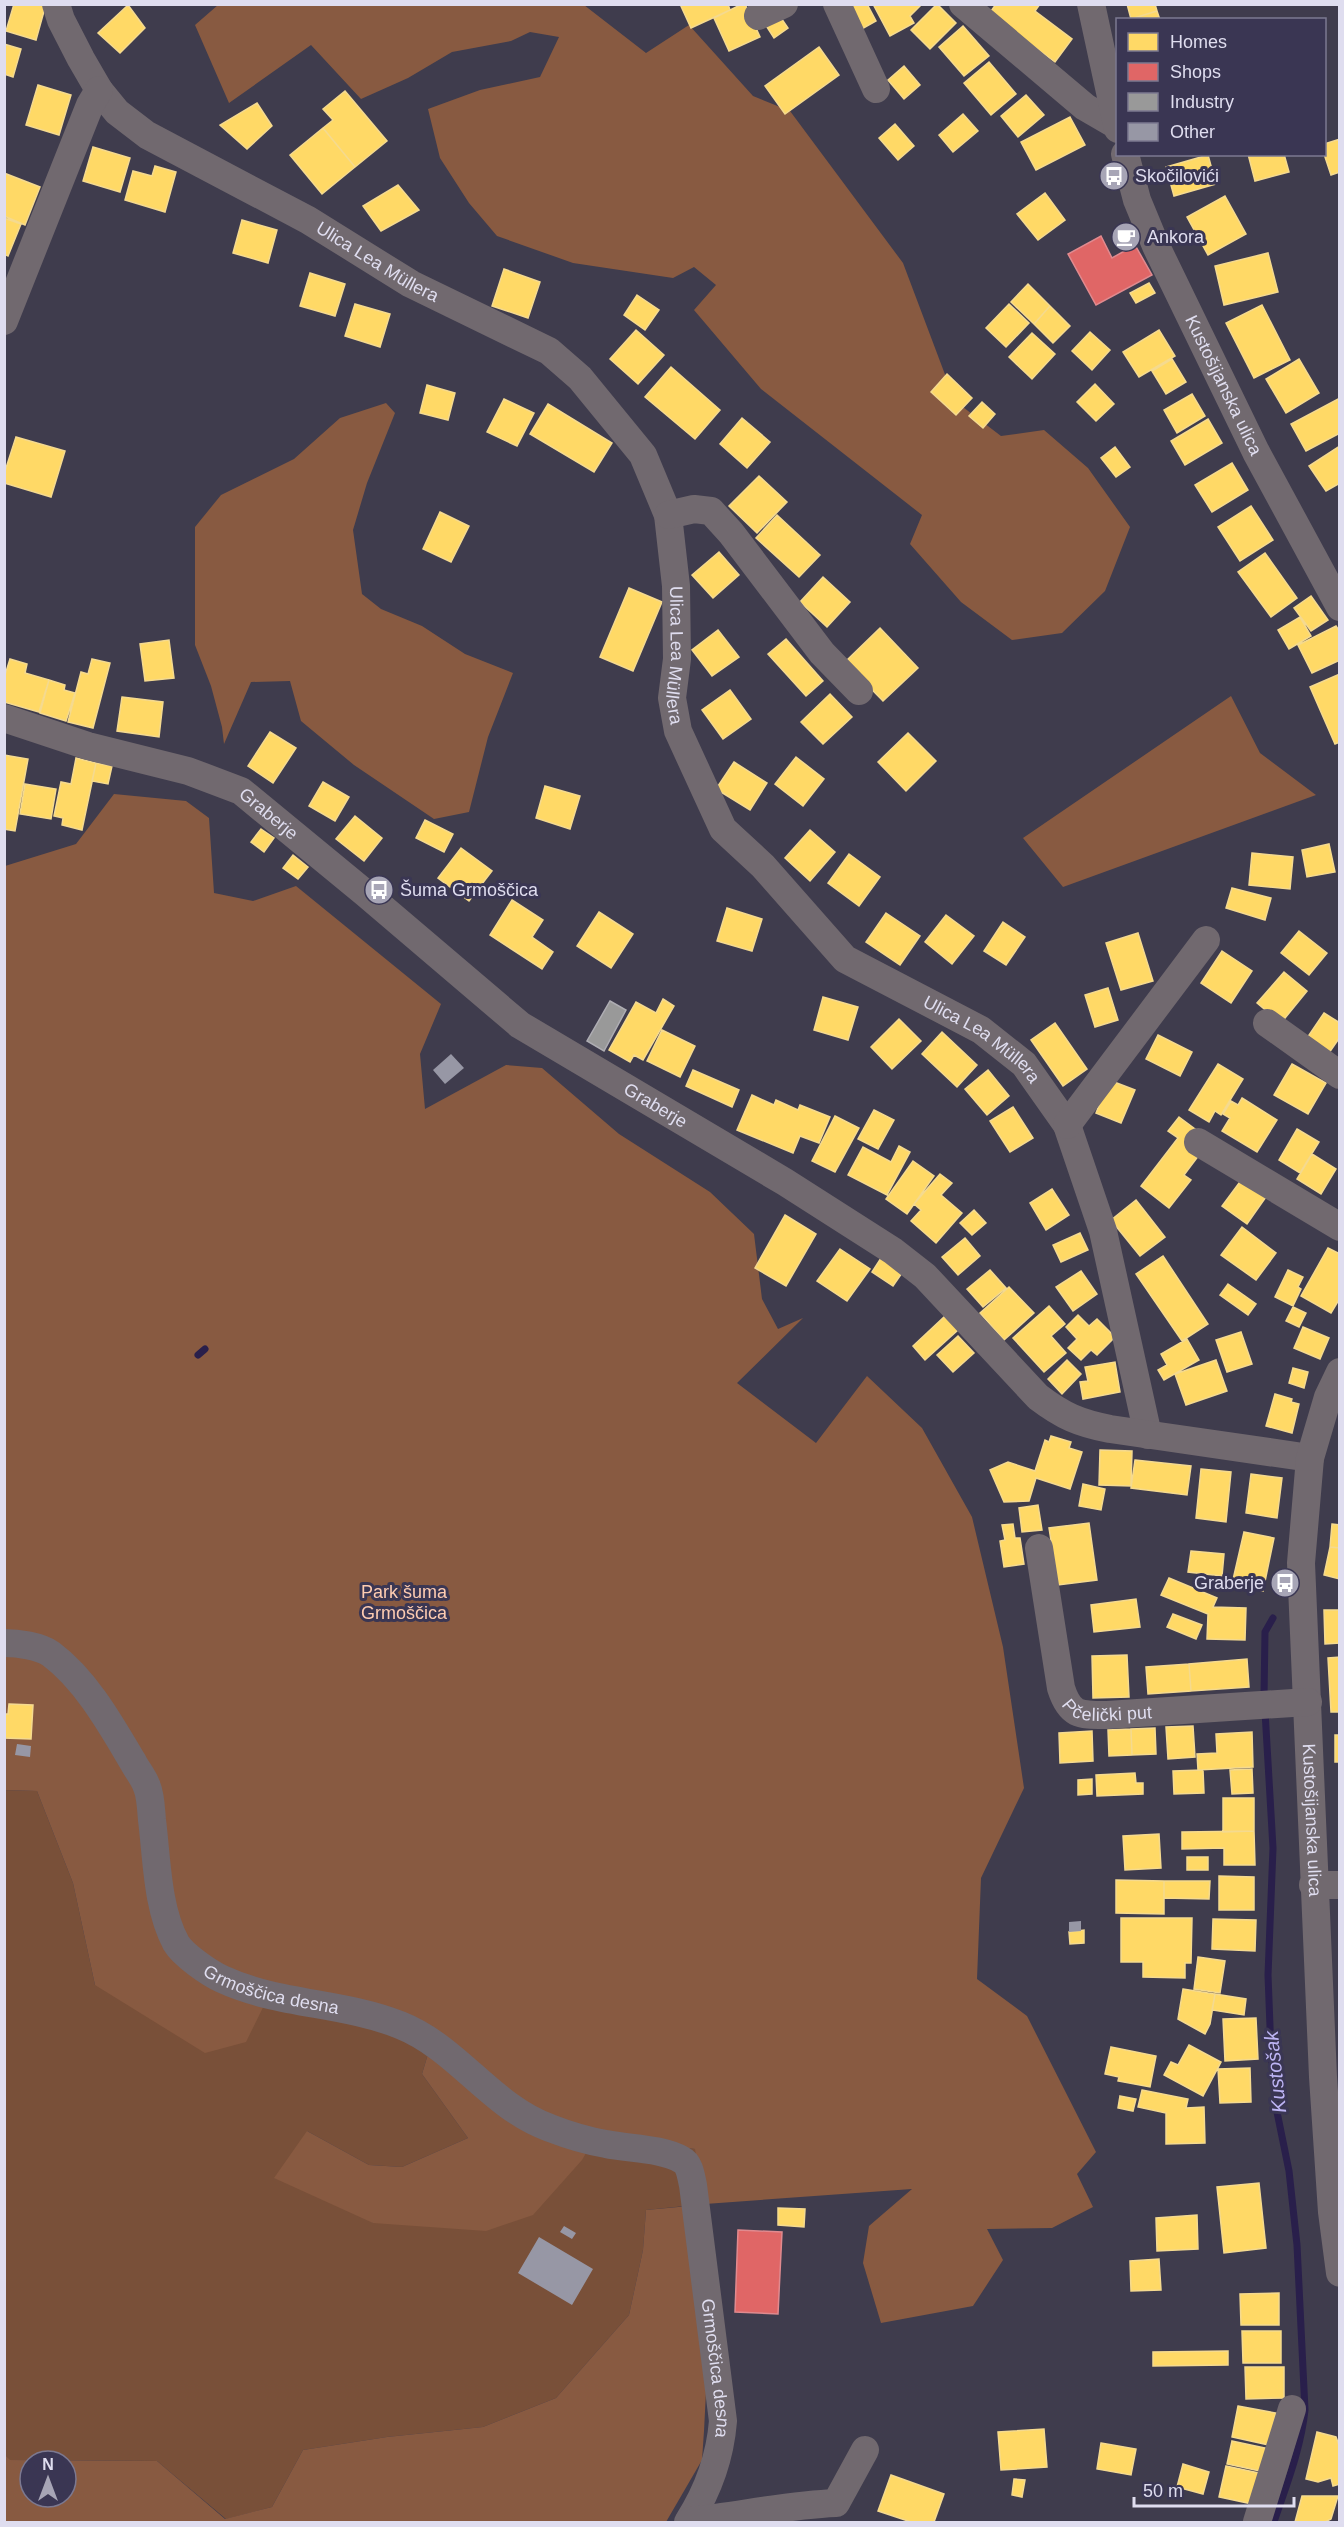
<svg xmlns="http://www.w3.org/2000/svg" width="1344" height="2527" viewBox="0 0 1344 2527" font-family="Helvetica,sans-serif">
<rect width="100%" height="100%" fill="#3f3c4d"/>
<path fill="#795039" d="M4 1790 37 1791 73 1883 95 1985 272 1987 434 2034 422 2074 468 2138 402 2167 369 2165 307 2131 373 2223 597 2134 696 2149 705 2204 646 2210 643 2250 629 2315 556 2398 483 2427 387 2437 303 2450 272 2507 226 2519 157 2461 9 2460 4 2454Z"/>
<path fill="#885a41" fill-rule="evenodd" d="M218 5H584L646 53 689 25 753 96 790 111 903 263 955 401 1001 436 1044 430 1088 468 1130 527 1105 591 1062 633 1012 640 961 602 910 544 922 515 761 389 694 310 716 285 694 267 673 278 573 263 497 236 469 203 440 158 428 109 480 90 540 77 559 37 530 32 511 41 452 52 408 78 361 99 311 45 229 103 195 25Z
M386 403 395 413 367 483 353 530 362 594 381 609 422 626 465 654 513 673 488 737 469 812 434 819 354 765 301 721 290 681 251 682 224 744 222 727 211 686 195 645V527L221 495 294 459 340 418Z
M1231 696 1260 753 1316 795 1063 887 1023 838Z
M114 794 186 801 209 818 214 893 253 901 296 886 441 1004 420 1054 425 1109 506 1065 542 1068 619 1134 710 1192 754 1234 762 1299 778 1329 803 1318 737 1383 816 1443 867 1376 922 1428 972 1517 1003 1647 1024 1788 981 1878 977 1979 1027 2016 1096 2152 1077 2174 1093 2207 1052 2228 987 2229 1003 2260 973 2306 881 2323 863 2263 869 2226 912 2189 705 2204 695 2149 597 2134 582 2160 533 2215 486 2231 373 2223 274 2178 307 2131 369 2165 402 2167 468 2138 422 2074 434 2034 273 1987 246 2042 205 2053 95 1985 73 1883 37 1791 5 1790V866L76 844Z
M689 2206 706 2392 704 2431 702 2460 666 2522H5L4 2454 10 2460 157 2461 225 2519 272 2507 303 2450 387 2437 483 2427 556 2398 629 2315 643 2250 646 2210ZM30 2461H66V2497H30Z"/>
<path fill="#ffd966" stroke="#f5da8f" stroke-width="1.5" d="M14 4H46L36 40 6 31Z
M680 4H728L730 10 691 28Z
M742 4H745L760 37 729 51 714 18Z
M846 4H867L876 21 860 30Z
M873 4H922L910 16 914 23 890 36Z
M937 4 956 23 930 49 911 30Z
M996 4H1040L1035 11 1072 39 1055 62 989 14Z
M1127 4H1155L1157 11 1131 19Z
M128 5 145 28 120 53 98 33Z
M1157 11 1160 20 1131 19Z
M779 15 788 28 774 38 765 24Z
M963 26 989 56 964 76 939 47Z
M4 44 21 49 13 77 4 74Z
M819 47 839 75 785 114 765 86Z
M989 62 1016 94 991 115 964 83Z
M904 66 920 85 904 99 888 80Z
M38 85 71 95 59 135 26 125Z
M345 91 387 141 355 167 323 128 333 120 323 109Z
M1026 95 1044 115 1018 137 1001 116Z
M257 103 272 126 247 149 220 125Z
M963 114 978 131 953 152 939 135Z
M1070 117 1085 145 1036 170 1021 142Z
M895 124 914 146 898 160 879 138Z
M323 128 355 167 322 194 290 155Z
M1340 139V172L1331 175 1324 154V144Z
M93 147 130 158 120 192 83 181Z
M1248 154H1284L1289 172 1255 181Z
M1208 155 1216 184 1174 196 1166 167Z
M155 166 176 172 165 212 125 200 133 171 152 176Z
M4 173 40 187 25 225 4 216Z
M398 185 419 210 381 231 363 206Z
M1045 193 1065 220 1038 240 1017 214Z
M1225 196 1246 234 1208 255 1187 217Z
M4 218 21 224 8 256 4 254Z
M242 220 277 230 268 263 233 253Z
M1268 253 1278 292 1224 305 1215 266Z
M504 269 540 282 528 318 492 306Z
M310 273 345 284 335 316 300 306Z
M1149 283 1155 293 1136 303 1130 293Z
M1028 284 1050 306 1034 324 1011 302Z
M637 295 659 310 645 330 624 315Z
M355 304 390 314 380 347 345 336Z
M1009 304 1029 323 1006 347 986 328Z
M1262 305 1290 360 1254 378 1226 323Z
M1050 306 1070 326 1053 343 1034 324Z
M636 330 664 355 638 384 610 359Z
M1159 330 1175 356 1139 377 1123 352Z
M1090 332 1110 350 1092 370 1072 351Z
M1032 333 1055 354 1032 379 1009 357Z
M1172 359 1186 382 1166 394 1152 371Z
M1299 359 1319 393 1286 413 1266 379Z
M671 367 720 410 695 439 645 397Z
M947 374 972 398 956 415 931 392Z
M1095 384 1114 404 1096 421 1077 402Z
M427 385 455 393 448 420 420 413Z
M1192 394 1205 416 1177 433 1164 410Z
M1340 398V433L1306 451 1291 424Z
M504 399 534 413 517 446 487 432Z
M982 402 995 414 983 428 969 416Z
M548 404 612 443 594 472 530 434Z
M742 418 770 442 747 468 720 444Z
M1208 419 1222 443 1185 465 1171 441Z
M16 437 65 451 51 497 4 483V474Z
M1340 446V483L1326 491 1309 466Z
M1115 447 1130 467 1116 477 1101 458Z
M1232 463 1248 490 1212 512 1195 485Z
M759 476 787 502 757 533 729 506Z
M1251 506 1273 540 1240 561 1218 527Z
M440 512 469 526 451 562 423 549Z
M777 515 820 555 799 577 756 538Z
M719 552 739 575 713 598 692 575Z
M1265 553 1297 598 1271 617 1238 572Z
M823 577 850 602 827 627 800 602Z
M629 588 662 602 633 671 600 657Z
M1311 596 1328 620 1311 631 1294 608Z
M1300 617 1311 636 1289 649 1278 630Z
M1336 626 1340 632V660L1312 673 1298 645Z
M880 628 918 668 883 701 845 662Z
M718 630 739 657 712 676 692 650Z
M786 639 823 681 806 696 768 654Z
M169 640 174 678 145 681 140 644Z
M10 659 27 664 25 673 49 680 39 712 4 702V678Z
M92 659 110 663 93 728 68 722 81 672 88 674Z
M1340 674V742L1335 744 1310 687Z
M49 680 65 685 64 690 75 693 66 721 40 713Z
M730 690 751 719 723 739 702 710Z
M830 694 852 717 823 744 801 722Z
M122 697 163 702 159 737 117 731Z
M270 732 296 748 273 783 248 766Z
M908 733 936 761 906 791 878 762Z
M4 755 28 759 15 831 4 829Z
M796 757 824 779 803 806 775 784Z
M76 758 96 763 82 830 62 825 63 818 54 816 61 782 71 784Z
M734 762 767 783 750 810 716 789Z
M96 763 112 766 108 784 92 781Z
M323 782 349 797 335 821 309 806Z
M25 784 56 789 51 819 20 814Z
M545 786 580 796 570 829 536 818Z
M355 816 382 838 364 861 336 839Z
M425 820 453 834 444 852 416 838Z
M261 829 274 838 264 852 251 842Z
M810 830 835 852 810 881 785 858Z
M1329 844 1335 872 1307 877 1302 850Z
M461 848 492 871 469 901 438 878Z
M1252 853 1293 857 1290 889 1249 885Z
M849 854 880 877 859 906 828 883Z
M293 855 308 867 298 879 283 868Z
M1232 888 1271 898 1265 920 1226 908Z
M512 900 543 920 532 937 553 952 542 969 490 935Z
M727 908 762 919 752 951 717 941Z
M599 912 633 934 611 968 577 946Z
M886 913 920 936 900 965 866 942Z
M946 915 974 936 952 964 925 942Z
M1003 922 1025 937 1006 965 984 951Z
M1299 931 1327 953 1309 975 1281 953Z
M1138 933 1153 981 1121 990 1106 943Z
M1222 951 1252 971 1231 1003 1201 983Z
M1284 972 1307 991 1281 1023 1257 1003Z
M1108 988 1118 1020 1095 1027 1085 995Z
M823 997 858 1007 848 1040 814 1030Z
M663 999 674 1006 643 1060 634 1055 630 1062 609 1050 636 1002 656 1013Z
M1324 1013 1340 1023V1037L1329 1053 1307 1038Z
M899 1019 921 1041 892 1069 871 1047Z
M1055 1023 1087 1069 1063 1086 1031 1040Z
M662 1030 695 1046 680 1077 647 1061Z
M942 1032 977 1065 957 1087 922 1054Z
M1158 1035 1192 1052 1180 1076 1146 1059Z
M1218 1064 1243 1079 1221 1115 1215 1111 1209 1122 1189 1110Z
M1292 1064 1326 1083 1308 1114 1274 1095Z
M693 1070 739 1090 732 1107 686 1086Z
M988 1070 1009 1096 987 1115 965 1089Z
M1109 1080 1135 1090 1121 1123 1096 1113Z
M752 1095 774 1105 776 1100 798 1110 800 1105 830 1117 819 1143 800 1136 793 1153 737 1130Z
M1242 1098 1277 1120 1257 1152 1222 1131 1230 1118 1223 1114 1231 1101 1238 1105Z
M1013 1107 1033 1138 1010 1152 990 1121Z
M874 1110 894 1120 878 1149 858 1139Z
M835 1116 859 1128 835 1172 812 1161Z
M1179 1117 1199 1132 1202 1151 1184 1175 1191 1180 1169 1208 1141 1186 1178 1138 1168 1131Z
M1297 1129 1319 1142 1300 1173 1279 1160Z
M899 1146 910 1152 887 1195 848 1175 863 1147 891 1162Z
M1312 1154 1336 1169 1321 1194 1297 1179Z
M913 1161 934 1176 907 1214 886 1199Z
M940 1174 952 1183 941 1195 962 1213 936 1243 911 1221 921 1210 914 1204Z
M1242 1179 1266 1197 1247 1224 1222 1206Z
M1052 1189 1069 1215 1046 1230 1030 1203Z
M1136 1200 1165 1237 1140 1256 1111 1220Z
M974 1210 986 1223 972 1235 960 1223Z
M785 1215 816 1234 786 1286 755 1268Z
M1242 1227 1276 1253 1256 1280 1221 1255Z
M1080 1233 1088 1250 1061 1262 1053 1245Z
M965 1238 980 1256 958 1275 942 1257Z
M1328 1248 1340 1254V1298L1331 1313 1301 1296Z
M840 1249 870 1269 847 1301 817 1281Z
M1163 1256 1208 1324 1182 1341 1136 1274Z
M881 1258 902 1273 893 1286 872 1272Z
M990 1270 1006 1288 983 1307 967 1289Z
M1288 1270 1303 1277 1298 1287 1301 1289 1293 1306 1275 1297Z
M1081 1271 1097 1294 1073 1311 1056 1287Z
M1228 1284 1256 1304 1248 1315 1220 1295Z
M1009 1287 1034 1313 1004 1340 980 1313Z
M1049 1306 1065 1324 1051 1336 1066 1353 1044 1372 1013 1338Z
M1293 1307 1306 1313 1299 1327 1286 1321Z
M1078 1315 1089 1326 1097 1319 1115 1337 1097 1355 1091 1350 1081 1360 1068 1348 1077 1339 1066 1327Z
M945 1316 958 1330 925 1360 913 1346Z
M1303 1327 1329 1338 1320 1359 1294 1348Z
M1241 1332 1252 1364 1227 1372 1216 1340Z
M958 1336 974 1353 953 1372 937 1355Z
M1187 1339 1199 1360 1164 1380 1158 1370 1167 1365 1161 1354Z
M1067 1360 1081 1374 1062 1394 1048 1379Z
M1216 1360 1227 1391 1186 1405 1175 1374Z
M1115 1362 1120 1392 1083 1399 1080 1382 1088 1381 1085 1367Z
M1293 1368 1308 1372 1304 1388 1289 1383Z
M1275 1394 1292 1399 1291 1402 1299 1404 1292 1433 1266 1426Z
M1051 1436 1071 1442 1069 1448 1082 1452 1070 1489 1036 1478 1029 1501 1004 1502 990 1470 1008 1462 1035 1471 1045 1440 1049 1442Z
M1100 1450 1132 1451 1131 1486 1099 1485Z
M1135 1460 1191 1466 1187 1495 1131 1488Z
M1201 1469 1231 1472 1226 1522 1196 1518Z
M1251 1474 1282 1478 1277 1518 1246 1513Z
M1083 1484 1105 1489 1101 1510 1079 1506Z
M1038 1505 1042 1530 1022 1532 1019 1508Z
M1089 1523 1097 1580 1058 1585 1049 1528Z
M1013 1524 1015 1538H1020L1024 1564 1004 1567 1000 1541 1005 1540 1002 1525Z
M1332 1524 1340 1525V1548L1330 1547Z
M1244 1532 1274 1538 1263 1591 1232 1584Z
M1330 1547 1340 1548V1579L1324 1575Z
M1191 1551 1224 1554 1222 1576 1188 1572Z
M1169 1578 1217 1598 1213 1607 1246 1608 1245 1640 1207 1639 1208 1614 1161 1595Z
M1136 1599 1140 1627 1094 1632 1091 1605Z
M1324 1610H1340V1643L1325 1644Z
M1173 1614 1202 1625 1196 1639 1167 1627Z
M1127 1655 1129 1697 1093 1698 1092 1656Z
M1340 1657V1712H1331L1328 1658Z
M1247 1659 1249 1687 1191 1691 1189 1664Z
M1189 1664 1191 1691 1148 1694 1146 1667Z
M9 1704 33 1705 31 1739 4 1738V1714H8Z
M1193 1726 1195 1757 1168 1759 1166 1727Z
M1155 1728 1156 1754 1132 1755 1131 1729Z
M1131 1729 1132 1755 1109 1756 1108 1730Z
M1092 1731 1093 1761 1060 1763 1059 1733Z
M1252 1732 1253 1767 1198 1770 1197 1754 1217 1753 1216 1734Z
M1335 1735H1340V1762H1335Z
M1252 1769 1253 1793 1232 1794 1230 1770Z
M1203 1770 1204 1793 1174 1794 1173 1771Z
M1135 1773 1136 1783H1143V1794L1097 1796 1096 1775Z
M1092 1779V1794L1078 1795V1780Z
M1223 1798H1254V1831L1223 1832Z
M1254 1831 1255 1865H1224V1848L1182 1849V1832Z
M1159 1834 1161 1868 1125 1870 1123 1836Z
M1187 1857H1208V1870H1187Z
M1219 1876 1254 1877V1910H1219Z
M1116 1880 1164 1881V1914L1116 1913Z
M1164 1881H1210L1209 1899 1164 1898Z
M1121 1918H1192L1191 1963H1185V1978L1143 1977V1962H1121Z
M1213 1919 1256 1920 1255 1951 1212 1949Z
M1084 1930V1943L1070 1944 1069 1932Z
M1198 1957 1225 1961 1220 1993 1194 1989Z
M1183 1989 1215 1994 1210 2024 1205 2034 1178 2019Z
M1215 1994 1246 1999 1244 2015 1212 2010Z
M1256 2018 1258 2059 1225 2061 1223 2019Z
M1189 2045 1221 2062 1203 2096 1164 2075 1171 2062 1178 2065Z
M1111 2047 1156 2056 1150 2087 1118 2081 1119 2077 1105 2074Z
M1250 2068 1251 2102 1220 2103 1218 2069Z
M1142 2090 1188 2099 1186 2108 1204 2107 1205 2143 1166 2144V2113L1138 2107Z
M1120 2096 1136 2099 1133 2111 1118 2108Z
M1259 2183 1266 2248 1224 2253 1217 2187Z
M778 2208 805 2209 804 2227 778 2225Z
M1197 2215 1198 2249 1157 2251 1156 2218Z
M1159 2259 1161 2290 1131 2291 1130 2261Z
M1279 2293V2325H1241L1240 2294Z
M1242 2331H1281V2363H1243Z
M1228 2351V2365L1153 2366V2352Z
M1245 2367H1284V2398L1246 2399Z
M1238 2406 1276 2413 1269 2445 1232 2437Z
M1044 2429 1047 2467 1001 2470 998 2432Z
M1317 2432 1336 2437 1340 2448V2484L1333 2486 1331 2478 1318 2482 1306 2479Z
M1232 2441 1270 2449 1265 2472 1227 2464Z
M1101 2443 1136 2449 1131 2475 1097 2469Z
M1183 2464 1209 2472 1203 2494 1177 2487Z
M1226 2466 1264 2474 1257 2505 1219 2497Z
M891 2475 944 2494 934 2522H911L878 2511Z
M1014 2479 1025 2480 1022 2497 1012 2495Z
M1302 2496H1338L1331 2519 1325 2522H1295Z"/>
<path fill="#e06666" stroke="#e08a8f" stroke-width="1.5" d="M1101 236 1112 258 1135 245 1152 275 1096 305 1068 254Z
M738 2230 782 2232 778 2314 735 2312Z"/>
<path fill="#999" stroke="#aeadb3" stroke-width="1.5" d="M610 1001 626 1010 604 1051 587 1041Z"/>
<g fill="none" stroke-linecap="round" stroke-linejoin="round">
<path stroke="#291f4b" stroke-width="7" d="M198 1355 205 1349
M1264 1697 1265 1632 1273 1618
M1265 1711 1273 1848 1268 1975 1271 2052 1277 2112 1289 2171 1297 2245 1305 2410C1301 2449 1286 2486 1274 2522"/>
</g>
<path fill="#9797a5" d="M451 1054 464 1068 445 1084 433 1070Z
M17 1744 31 1746 30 1757 15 1755Z
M1081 1921V1931L1069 1932V1922Z
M564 2226 576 2233 572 2239 560 2232Z
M539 2237 593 2269 572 2305 518 2273Z"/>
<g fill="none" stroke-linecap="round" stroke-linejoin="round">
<g stroke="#71696f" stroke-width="28">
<path id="s1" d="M56 4 61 20 81 59 99 90 117 112 147 135 308 220 411 284 549 351 580 378 643 455 668 515 676 586 677 659 672 698 678 731 723 829 763 866 845 959 981 1030 1024 1064 1067 1125 1103 1231 1148 1435"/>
<path d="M837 4 876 89"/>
<path d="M963 4 1085 107 1116 125"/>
<path d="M1091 4 1118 129"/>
<path d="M758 16 784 4"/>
<path id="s2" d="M1125 154 1137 200 1156 246 1256 452 1340 607"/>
<path d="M4 321 90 105 99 90"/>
<path d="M668 515 694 509 711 511 731 533 822 653 859 691"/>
<path id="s3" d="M4 718 88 746 188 771 241 791 365 893 520 1025 785 1182 893 1251 925 1276 1038 1397C1063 1416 1079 1423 1110 1429L1310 1458"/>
<path d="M1267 1023 1340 1075"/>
<path d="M1067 1125 1206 940"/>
<path d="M1198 1142 1340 1227"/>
<path id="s4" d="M1340 1372 1328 1397 1310 1458 1301 1563 1323 2077 1332 2212 1340 2273"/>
<path id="s5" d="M1039 1548 1061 1688C1070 1716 1080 1715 1107 1715L1308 1702"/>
<path id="s6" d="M4 1643C18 1643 40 1646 51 1654 86 1680 111 1725 133 1762 137 1770 144 1778 147 1787 151 1797 151 1810 152 1820 157 1860 157 1908 176 1943 183 1955 209 1973 222 1979 278 2005 343 2002 400 2025 458 2048 491 2107 550 2128 568 2135 588 2141 606 2144 630 2149 661 2148 682 2160 690 2164 691 2177 693 2185L723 2421C720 2458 708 2491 688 2522"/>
<path d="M1313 1885H1340"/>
<path d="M690 2521C739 2516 786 2505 836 2503L865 2450"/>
<path d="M1257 2522 1292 2409"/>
</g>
</g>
<defs>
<g id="bus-disc" transform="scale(1.5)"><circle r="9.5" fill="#a7a5b6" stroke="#3a3653"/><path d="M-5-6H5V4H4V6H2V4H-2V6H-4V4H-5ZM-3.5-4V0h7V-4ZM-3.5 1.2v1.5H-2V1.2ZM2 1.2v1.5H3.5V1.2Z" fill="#fff"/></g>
<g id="cafe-disc" transform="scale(1.5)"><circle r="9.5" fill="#a7a5b6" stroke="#3a3653"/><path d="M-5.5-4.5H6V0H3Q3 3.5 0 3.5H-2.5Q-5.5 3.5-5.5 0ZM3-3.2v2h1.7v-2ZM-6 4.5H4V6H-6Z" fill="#fff"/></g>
</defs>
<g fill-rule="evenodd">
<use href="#bus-disc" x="1114" y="176"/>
<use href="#cafe-disc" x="1126" y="237"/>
<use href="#bus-disc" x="379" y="890"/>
<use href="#bus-disc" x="1285" y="1583"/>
</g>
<g text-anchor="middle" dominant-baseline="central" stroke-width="6" stroke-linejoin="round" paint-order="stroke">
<g font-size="18" fill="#dfddef" stroke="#3a3653" text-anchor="start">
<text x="1135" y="176">Skočilovići</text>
<text x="1147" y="237">Ankora</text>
<text x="400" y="890">Šuma Grmoščica</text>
<text x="1264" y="1583" text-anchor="end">Graberje</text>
</g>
<g font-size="18" fill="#dfddef" stroke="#3a3653">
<text stroke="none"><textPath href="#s1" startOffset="426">Ulica Lea Müllera</textPath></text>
<text stroke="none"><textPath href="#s2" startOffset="252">Kustošijanska ulica</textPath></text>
<text stroke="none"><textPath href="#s1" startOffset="966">Ulica Lea Müllera</textPath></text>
<text stroke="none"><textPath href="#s3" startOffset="284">Graberje</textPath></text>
<text stroke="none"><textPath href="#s1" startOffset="1488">Ulica Lea Müllera</textPath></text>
<text stroke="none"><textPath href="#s3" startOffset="770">Graberje</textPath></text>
<text stroke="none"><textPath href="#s5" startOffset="201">Pčelički put</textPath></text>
<text stroke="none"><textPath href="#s4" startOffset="454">Kustošijanska ulica</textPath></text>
<text stroke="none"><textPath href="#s6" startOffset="483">Grmoščica desna</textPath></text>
<text stroke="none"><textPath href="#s6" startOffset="1149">Grmoščica desna</textPath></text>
</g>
<g font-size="18" fill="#feccb1" stroke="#3a3653">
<text x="404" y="1592">Park šuma<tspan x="404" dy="21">Grmoščica</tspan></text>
</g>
<g font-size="20" font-style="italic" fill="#bdb4f4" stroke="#3a3653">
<text transform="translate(1275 2072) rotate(-96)">Kustošak</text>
</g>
</g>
<rect width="1344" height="2527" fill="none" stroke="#dfddef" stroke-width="12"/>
<rect x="1116" y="18" width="210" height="138" fill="#3a3653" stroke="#7c7991" stroke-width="1.5"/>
<rect x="1128" y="33" width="30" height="18" fill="#ffd966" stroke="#7c7991" stroke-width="1.5"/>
<text x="1170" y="48" font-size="18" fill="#dfddef">Homes</text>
<rect x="1128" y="63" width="30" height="18" fill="#e06666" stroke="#7c7991" stroke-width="1.5"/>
<text x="1170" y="78" font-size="18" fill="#dfddef">Shops</text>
<rect x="1128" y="93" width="30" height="18" fill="#999999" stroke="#7c7991" stroke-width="1.5"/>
<text x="1170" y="108" font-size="18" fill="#dfddef">Industry</text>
<rect x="1128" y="123" width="30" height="18" fill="#9797a5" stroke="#7c7991" stroke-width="1.5"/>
<text x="1170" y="138" font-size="18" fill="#dfddef">Other</text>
<g transform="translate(48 2479)"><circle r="28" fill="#3a3653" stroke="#7c7991" stroke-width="1.5"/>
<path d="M0-4.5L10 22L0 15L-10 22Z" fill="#a7a5b6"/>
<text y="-9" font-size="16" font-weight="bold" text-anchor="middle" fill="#dfddef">N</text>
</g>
<path d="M1134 2497v9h160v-9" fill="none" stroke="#dfddef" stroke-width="3"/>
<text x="1143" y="2497" font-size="18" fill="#dfddef" stroke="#3a3653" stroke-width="4.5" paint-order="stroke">50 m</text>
</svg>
